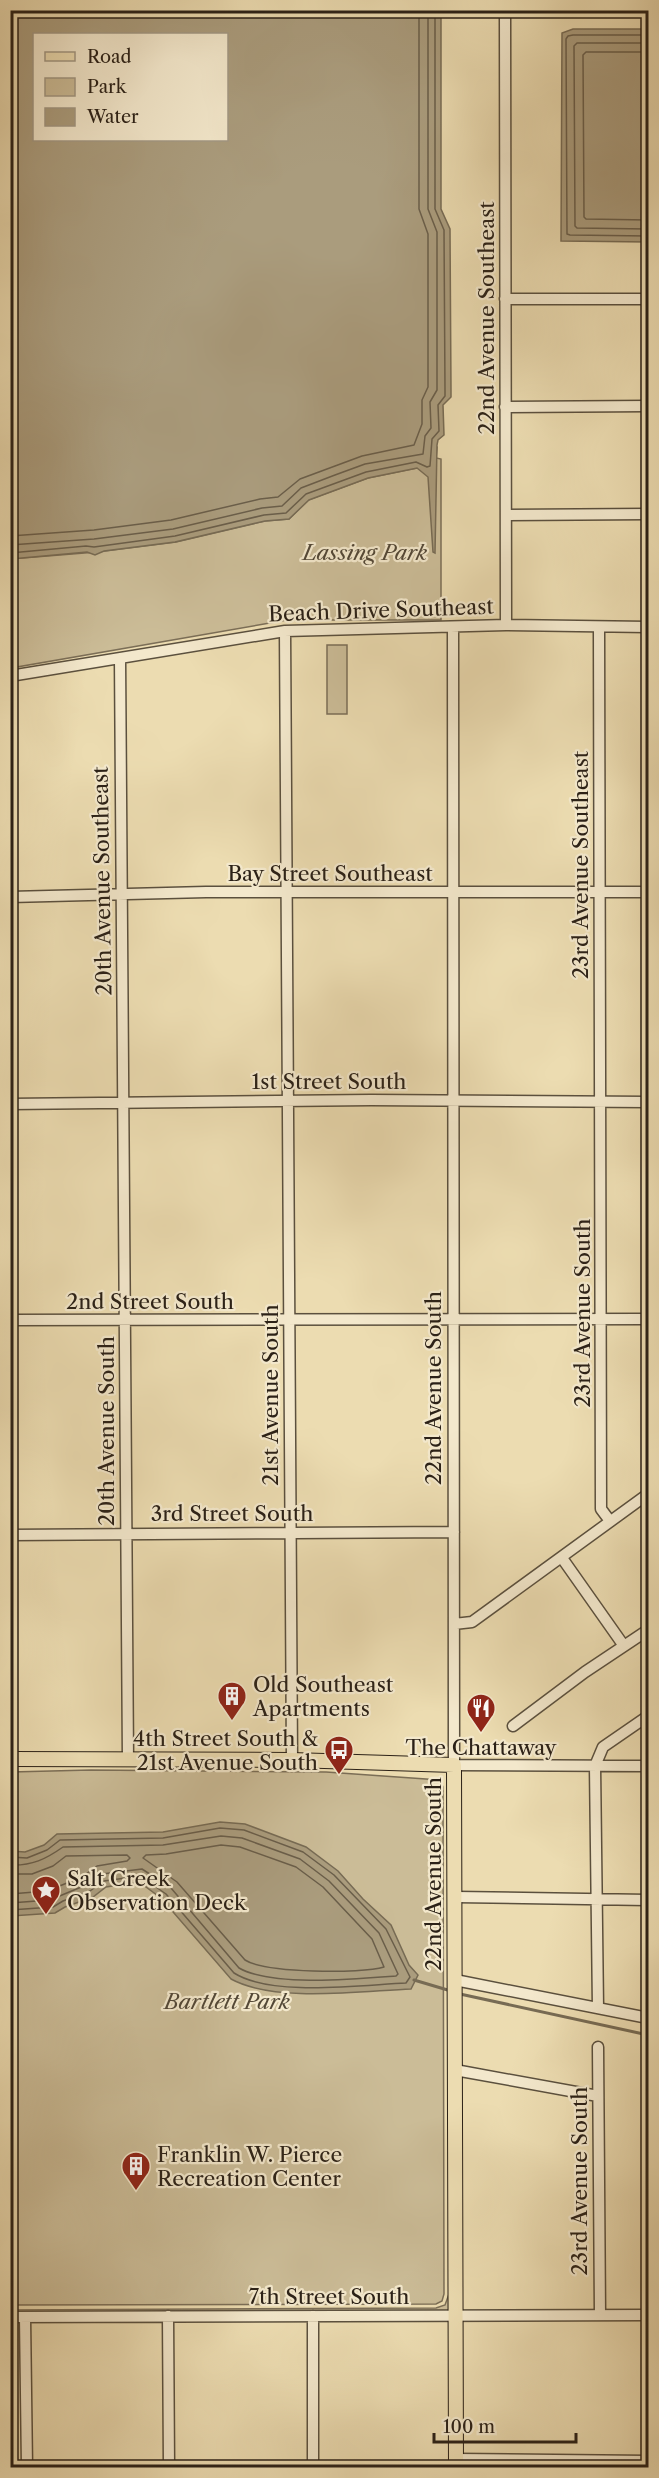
<svg xmlns="http://www.w3.org/2000/svg" width="659" height="2478" viewBox="0 0 659 2478" font-family="'Libre Caslon Text',serif">
<rect width="100%" height="100%" fill="#ecdcb1"/>
<filter id="stains"><feTurbulence type="fractalNoise" baseFrequency=".00333" numOctaves="4"/><feColorMatrix values="0 0 0 0 .2 0 0 0 0 .09 0 0 0 0 .02 0 0 0 .5 -.17"/></filter>
<radialGradient id="worn" r=".72"><stop offset=".6" stop-color="#630" stop-opacity="0"/><stop offset="1" stop-color="#630" stop-opacity=".3"/></radialGradient>
<path fill="#cbbc97" stroke="#7b6e57" stroke-width="1.5" d="M437 448 436 458 441 459V620H287L11 668 10 559 97 552 176 542 265 521 289 519 308 500 368 478 417 468Z
M327 645H347V714H327Z
M91 1770 326 1772 440 1780 443 1787 444 2294 442 2301 436 2304 11 2305V1772Z
M449 2294V2311L11 2312 10 2310 436 2308 445 2305Z"/>
<path fill="#aa9c7d" stroke="#776b54" stroke-width="1.5" fill-rule="evenodd" d="M10 11H441V209L450 229 451 390V397L443 405 444 435 438 440 437 445 435 553 433 552 428 477 417 468 368 478 309 500 289 519 265 521 175 542 104 551 95 555 87 552 11 559ZM226 34V140H34V34Z
M648 29V242L561 241 562 33 573 29Z
M220 1822 245 1824 306 1847 338 1871 363 1899 391 1925 409 1965 418 1975 411 1989C361 1991 275 2003 231 1979L161 1898 139 1882 106 1887 93 1897 65 1907 55 1913 11 1916V1851L25 1852 44 1845 57 1834 163 1832Z"/>
<g fill="none" stroke-linecap="round" stroke-linejoin="round">
<path stroke="#6a5e4a" stroke-width="1.5" d="M648 35H573L568 36 566 39 567 234 570 235 648 236
M648 43H577L574 46 575 226 577 228 648 229
M648 52H586L583 55 584 217 586 219 648 220
M10 536 94 530 171 520 260 499 278 497 300 479 362 456 414 445 422 424V400L428 387V234L419 209V10
M10 545 94 539 173 529 262 508 282 506 301 488 335 475 365 464 423 454 425 436 431 428 430 402 437 390V232L428 209V10
M10 553 86 546 94 547 175 536 264 515 286 513 306 494 366 472 416 462 427 467 430 466 432 439 439 431 438 405 445 396V390L444 230 435 209V10
M221 1845 240 1847 296 1867 323 1887 372 1939 384 1967C361 1974 265 1973 245 1960L177 1882 143 1858 146 1855 166 1854Z
M10 1857 27 1858 47 1850 60 1840 163 1838 220 1828 244 1830 303 1852 334 1875 386 1929 410 1977 406 1983C361 1985 272 1997 234 1973L166 1894 140 1876 104 1881 90 1891 63 1901 53 1907 10 1910
M10 1865C32 1866 46 1859 63 1847L163 1845 221 1836 242 1838 300 1859 329 1881 379 1933 398 1974 396 1976C357 1979 272 1987 239 1968L171 1888 142 1869 102 1874 86 1885 50 1900 10 1903
M10 1874H32L53 1866 66 1856 127 1855 130 1858 127 1861 97 1866 82 1877 47 1891 10 1894"/>
<path stroke="#776b54" stroke-width="3" d="M414 1980 451 1991
M460 1994 648 2035"/>
<g stroke="#5b503e" stroke-width="13">
<path id="minor" d="M505 10 506 625
M505 299H648
M505 407 648 406
M506 515 648 514
M453 627 454 1765 648 1766
M599 627 601 1509 610 1521
M285 631 292 1760
M120 658 128 1760
M10 676 285 631 506 625 648 627
M10 897 206 892H648
M10 1104 371 1100 648 1102
M10 1320 648 1319
M10 1535 454 1532
M562 1558 624 1646
M454 1624 472 1622 648 1494
M513 1726 585 1672 648 1630
M456 1897 648 1900
M455 1980 648 2018
M598 2008 595 1766 603 1747 648 1716
M598 2047 600 2315
M455 2070 598 2096
M168 2316 169 2468
M10 2317 648 2315
M25 2317 27 2468
M456 2459 648 2461
M313 2468V2316"/>
</g>
<g stroke="#2b2117" stroke-width="16">
<path id="major" d="M10 1759 292 1760 454 1765 456 2468"/>
</g>
<use href="#minor" stroke="#f3e8cc" stroke-width="10"/>
<use href="#major" stroke="#ecdcb1" stroke-width="14"/>
</g>
<defs>
<g id="building-pin" transform="scale(1.5)"><path d="M0 17L-7.5 6A9.5 9.5 0 1 1 7.5 6Z" fill="#8f2418" stroke="#f3e8cc"/><path d="M-4-6H4V6H1V3H-1V6H-4ZM-2.5-4.3h1.7v1.8h-1.7ZM.8-4.3h1.7v1.8H.8ZM-2.5-1h1.7V.8h-1.7ZM.8-1h1.7V.8H.8Z" fill="#fff"/></g>
<g id="restaurant-pin" transform="scale(1.5)"><path d="M0 17L-7.5 6A9.5 9.5 0 1 1 7.5 6Z" fill="#8f2418" stroke="#f3e8cc"/><path d="M-5-6h1v4h1v-4h1v4h1v-4h1v5L-1.5 .5V6h-2V.5L-5-1ZM5-6V6H3V1.5H1.5Q1.5-4 5-6Z" fill="#fff"/></g>
<g id="bus-pin" transform="scale(1.5)"><path d="M0 17L-7.5 6A9.5 9.5 0 1 1 7.5 6Z" fill="#8f2418" stroke="#f3e8cc"/><path d="M-5-6H5V4H4V6H2V4H-2V6H-4V4H-5ZM-3.5-4V0h7V-4ZM-3.5 1.2v1.5H-2V1.2ZM2 1.2v1.5H3.5V1.2Z" fill="#fff"/></g>
<g id="sight-pin" transform="scale(1.5)"><path d="M0 17L-7.5 6A9.5 9.5 0 1 1 7.5 6Z" fill="#8f2418" stroke="#f3e8cc"/><path d="M0-6L1.8-2.2L6-1.7L2.9 1.2L3.7 5.4L0 3.3L-3.7 5.4L-2.9 1.2L-6-1.7L-1.8-2.2Z" fill="#fff"/></g>
</defs>
<g fill-rule="evenodd">
<use href="#building-pin" x="232" y="1696"/>
<use href="#restaurant-pin" x="481" y="1708"/>
<use href="#bus-pin" x="339" y="1750"/>
<use href="#sight-pin" x="46" y="1890"/>
<use href="#building-pin" x="136" y="2166"/>
</g>
<g text-anchor="middle" dominant-baseline="central" stroke-width="4.5" stroke-linejoin="round" paint-order="stroke">
<g font-size="21" fill="#2b2117" stroke="#f3e8cc">
<text transform="translate(486 318) rotate(-90)">22nd Avenue Southeast</text>
<text transform="translate(381 610) rotate(-2)">Beach Drive Southeast</text>
<text transform="translate(580 865) rotate(-90)">23rd Avenue Southeast</text>
<text x="330" y="873">Bay Street Southeast</text>
<text transform="translate(102 881) rotate(-91)">20th Avenue Southeast</text>
<text x="329" y="1081">1st Street South</text>
<text x="150" y="1301">2nd Street South</text>
<text transform="translate(582 1313) rotate(-90)">23rd Avenue South</text>
<text transform="translate(433 1388) rotate(-90)">22nd Avenue South</text>
<text transform="translate(270 1395) rotate(-90)">21st Avenue South</text>
<text transform="translate(106 1431) rotate(-90)">20th Avenue South</text>
<text x="232" y="1513">3rd Street South</text>
<text transform="translate(433 1874) rotate(-90)">22nd Avenue South</text>
<text transform="translate(579 2181) rotate(-90)">23rd Avenue South</text>
<text x="329" y="2296">7th Street South</text>
</g>
<g font-size="21" font-style="italic" fill="#534837" stroke="#f3e8cc">
<text x="365" y="552">Lassing Park</text>
<text x="227" y="2001">Bartlett Park</text>
</g>
<g font-size="21" fill="#2b2117" stroke="#f3e8cc" text-anchor="start">
<text x="253" y="1684">Old Southeast<tspan x="253" dy="24">Apartments</tspan></text>
<text x="318" y="1738" text-anchor="end">4th Street South &amp;<tspan x="318" dy="24">21st Avenue South</tspan></text>
<text x="481" y="1747" text-anchor="middle">The Chattaway</text>
<text x="67" y="1878">Salt Creek<tspan x="67" dy="24">Observation Deck</tspan></text>
<text x="157" y="2154">Franklin W. Pierce<tspan x="157" dy="24">Recreation Center</tspan></text>
</g>
</g>
<rect width="659" height="2478" fill="none" stroke="#ecdcb1" stroke-width="36"/>
<rect x="12" y="12" width="635" height="2454" fill="none" stroke="#2b2117" stroke-width="3"/>
<rect x="18" y="18" width="623" height="2442" fill="none" stroke="#2b2117" stroke-width="1.5"/>
<rect x="33" y="33" width="195" height="108" fill="#f3e8cc" stroke="#a39884" stroke-width="1.5"/>
<rect x="45" y="52" width="30" height="9" fill="#ecdcb1" stroke="#a39884" stroke-width="1.5"/>
<text x="87" y="63" font-size="18" fill="#2b2117">Road</text>
<rect x="45" y="78" width="30" height="18" fill="#cbbc97" stroke="#a39884" stroke-width="1.5"/>
<text x="87" y="93" font-size="18" fill="#2b2117">Park</text>
<rect x="45" y="108" width="30" height="18" fill="#aa9c7d" stroke="#a39884" stroke-width="1.5"/>
<text x="87" y="123" font-size="18" fill="#2b2117">Water</text>
<path d="M434 2433v9h142v-9" fill="none" stroke="#2b2117" stroke-width="3"/>
<text x="443" y="2433" font-size="18" fill="#2b2117" stroke="#f3e8cc" stroke-width="4.5" paint-order="stroke">100 m</text>
<rect width="100%" height="100%" filter="url(#stains)"/>
<rect width="100%" height="100%" fill="url(#worn)"/>
</svg>
